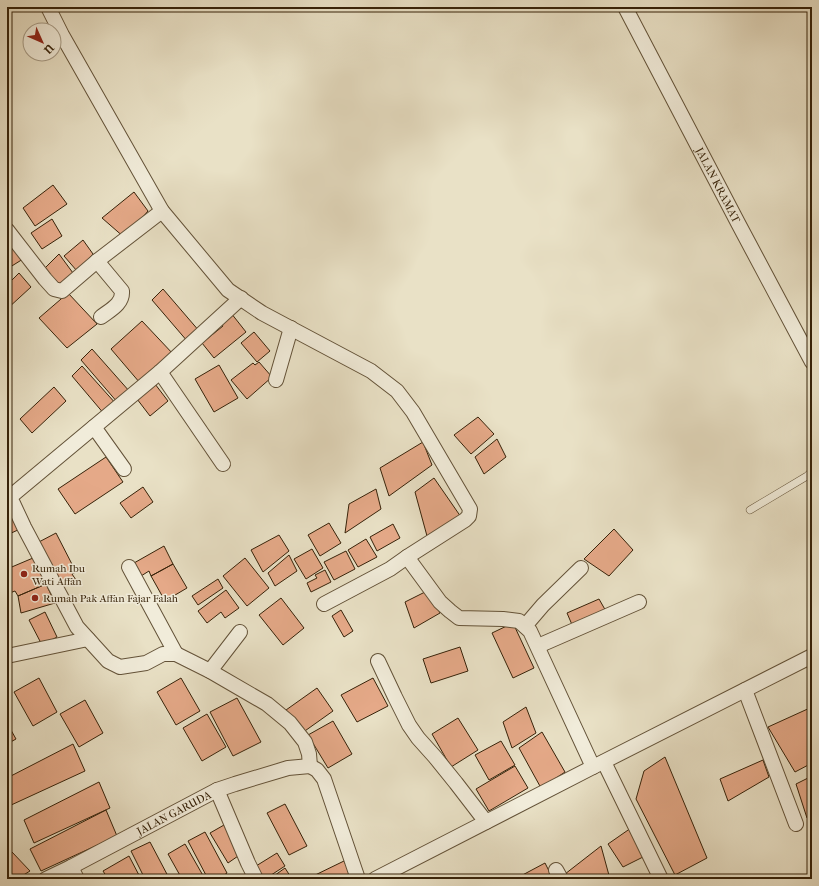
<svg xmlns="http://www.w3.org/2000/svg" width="819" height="886" viewBox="0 0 819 886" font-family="'IM FELL French Canon',serif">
<rect width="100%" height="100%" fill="#e9e1c6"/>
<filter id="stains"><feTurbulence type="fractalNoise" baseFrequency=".005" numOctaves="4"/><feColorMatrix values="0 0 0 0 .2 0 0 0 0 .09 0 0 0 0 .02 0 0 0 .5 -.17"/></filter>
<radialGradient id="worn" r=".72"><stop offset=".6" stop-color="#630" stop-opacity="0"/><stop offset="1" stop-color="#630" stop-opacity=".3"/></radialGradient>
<path fill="#e5a988" stroke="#362209" d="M53 185 67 204 35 226 23 208Z
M134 192 148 211 125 238 102 218Z
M52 219 62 236 42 249 31 233Z
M83 240 93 254 77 271 64 256Z
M14 248 23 259 7 269V253Z
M59 254 73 273 58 286 44 269Z
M19 273 31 287 7 309V285Z
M163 289 200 332 188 342 152 300Z
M68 293 97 324 67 348 39 318Z
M231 313 246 332 214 358 202 343 223 326 220 322Z
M142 321 174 355 140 383 111 349Z
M254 332 270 351 257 362 241 343Z
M92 349 130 392 118 403 81 360Z
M259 362 272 377 247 399 231 380 253 363 255 365Z
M219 365 238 398 214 412 195 379Z
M82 366 117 405 105 415 72 376Z
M155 384 168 401 150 416 137 399Z
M54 387 66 401 32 433 20 419Z
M478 417 494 434 471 454 454 435Z
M497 439 506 457 484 474 475 457Z
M423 442 432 465 389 496 380 468Z
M106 457 123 482 75 514 58 489Z
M434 478 461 517 427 536 415 492Z
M143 487 153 502 131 518 120 503Z
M376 489 381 509 345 533 349 504Z
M11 509 20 529 7 535V510Z
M329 523 341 543 320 556 308 535Z
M393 524 400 538 377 551 370 537Z
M614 529 633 550 609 576 584 559Z
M56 533 76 572 72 574 76 580 60 588 37 543Z
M279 535 289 551 263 572 251 550Z
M366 539 377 557 358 567 348 550Z
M164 546 173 564 151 576 149 571 141 576 134 563Z
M312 549 323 568 306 579 294 559Z
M346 551 355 569 334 580 324 562Z
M289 555 297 571 275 586 268 573Z
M33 558 46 584 18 596 15 591 7 594V569Z
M245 558 269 588 247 606 223 576Z
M173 564 187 588 165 601 151 576Z
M325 570 331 582 311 592 307 583 317 578 315 575Z
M218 579 223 588 198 605 192 596Z
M46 584 55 603 21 613 18 596Z
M226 590 239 608 225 618 221 612 207 623 198 611Z
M429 590 440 613 414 628 405 602Z
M281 598 304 628 283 645 259 615Z
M599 599 607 613 573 627 567 613Z
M341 610 353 631 344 637 332 616Z
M45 612 57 637 42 645 29 620Z
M513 623 534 668 513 678 492 633Z
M460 647 468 671 431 683 423 659Z
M39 678 57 712 33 726 14 692Z
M181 678 200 711 176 725 157 692Z
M373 678 388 706 357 722 341 695Z
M317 688 333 711 302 733 286 710Z
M237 698 261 742 233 756 210 712Z
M85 700 103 733 79 747 60 714Z
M526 707 536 733 512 748 503 722Z
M812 707V763L795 772 768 727Z
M207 714 226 747 202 761 183 728Z
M458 718 478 750 451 767 432 734Z
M333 721 352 754 328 768 308 735Z
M7 723 16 739 7 744Z
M542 732 565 772 541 788 519 748Z
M501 741 515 765 489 780 475 755Z
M73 744 85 771 9 806 7 802V778Z
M665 757 707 858 675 875 636 799 644 771Z
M763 760 769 777 728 801 720 779Z
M515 766 528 788 489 811 476 789Z
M812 776V817L807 818 796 784Z
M99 782 110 808 34 843 24 820Z
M285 804 307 846 289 855 267 813Z
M106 810 117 836 41 871 30 849Z
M224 825 241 854 228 863 210 833Z
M631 828 645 856 623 867 608 844Z
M205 832 227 873 218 879H208L188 841Z
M150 842 169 878 168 879H145L131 851Z
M185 844 205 879H182L168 854Z
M601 846 610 879H567L565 874Z
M12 852 30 871 17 879H7V856Z
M277 853 285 866 265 879 256 866Z
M129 856 141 879H108L103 871Z
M344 861 351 876 345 879H307Z
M545 863 553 879H515Z
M285 868 292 879H272L271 878Z"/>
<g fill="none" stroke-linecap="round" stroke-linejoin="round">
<g stroke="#635238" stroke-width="8">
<path id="service" d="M750 510 807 476 812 471"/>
</g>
<g stroke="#635238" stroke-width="16">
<g id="minor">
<path d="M48 7 62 35 162 211 228 290 262 313 371 371 397 391 413 412 470 509 469 516 465 520 407 557"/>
<path id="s1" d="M625 7 738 223 812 362"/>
<path d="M7 230 45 279 54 289 62 291 97 261 162 211"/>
<path d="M97 261 122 291C123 304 110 310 101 317"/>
<path d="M241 298 160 372 10 497 24 527 77 627 108 661 120 667 146 663 163 654H176L210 671 267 704 290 723 305 742 309 754 310 766"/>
<path d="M160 372 223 464"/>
<path d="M276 380 291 328"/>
<path d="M94 427 124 469"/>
<path d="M129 567 176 654"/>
<path d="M324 604 390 569 407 557 440 602 450 611 459 618 503 619 519 621 530 631 593 767"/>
<path d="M525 626 543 605 581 568"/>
<path d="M538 646 639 602"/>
<path d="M7 656 88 639"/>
<path d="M378 661 395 697 409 725 418 738 435 757 456 783 486 822"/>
<path d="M210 671 240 632"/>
<path d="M745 690 796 824"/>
<path d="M604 762 661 879"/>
<path d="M310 766 317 770 324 779 358 879"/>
<path d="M217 790 248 863 256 879"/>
<path d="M71 867 77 879"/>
<path d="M556 870 561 879"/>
<path id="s2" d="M46 879 71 867 217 790 235 784 288 768 310 766"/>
<path d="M375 879 593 767 812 656"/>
</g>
</g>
<use href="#service" stroke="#f1ecda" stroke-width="7"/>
<use href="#minor" stroke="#f1ecda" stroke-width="14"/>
</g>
<g fill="#8f2418" stroke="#f1ecda" stroke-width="1.5">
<circle cx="24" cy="574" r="4"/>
<circle cx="35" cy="598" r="4"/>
</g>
<g text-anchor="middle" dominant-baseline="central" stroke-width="3" stroke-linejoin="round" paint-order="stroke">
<g font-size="11" fill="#362209" stroke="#f1ecda">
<text stroke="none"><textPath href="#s1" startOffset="201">JALAN KRAMAT</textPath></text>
<text stroke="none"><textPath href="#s2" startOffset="144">JALAN GARUDA</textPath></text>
</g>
<g font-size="11" fill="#362209" stroke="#f1ecda" text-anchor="start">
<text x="32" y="568">Rumah Ibu<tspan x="32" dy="13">Wati Affan</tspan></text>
<text x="43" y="598">Rumah Pak Affan Fajar Falah</text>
</g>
</g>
<rect width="819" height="886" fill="none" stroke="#e9e1c6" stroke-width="24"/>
<rect x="8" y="8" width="803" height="870" fill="none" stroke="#362209" stroke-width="2"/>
<rect x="12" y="12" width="795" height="862" fill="none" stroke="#362209"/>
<g transform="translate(42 42) rotate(135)"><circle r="19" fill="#f1ecda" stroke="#a69b86"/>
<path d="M0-3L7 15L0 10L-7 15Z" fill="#8f2418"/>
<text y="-6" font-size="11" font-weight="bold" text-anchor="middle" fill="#362209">U</text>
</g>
<rect width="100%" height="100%" filter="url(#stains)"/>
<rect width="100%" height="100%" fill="url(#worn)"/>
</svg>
